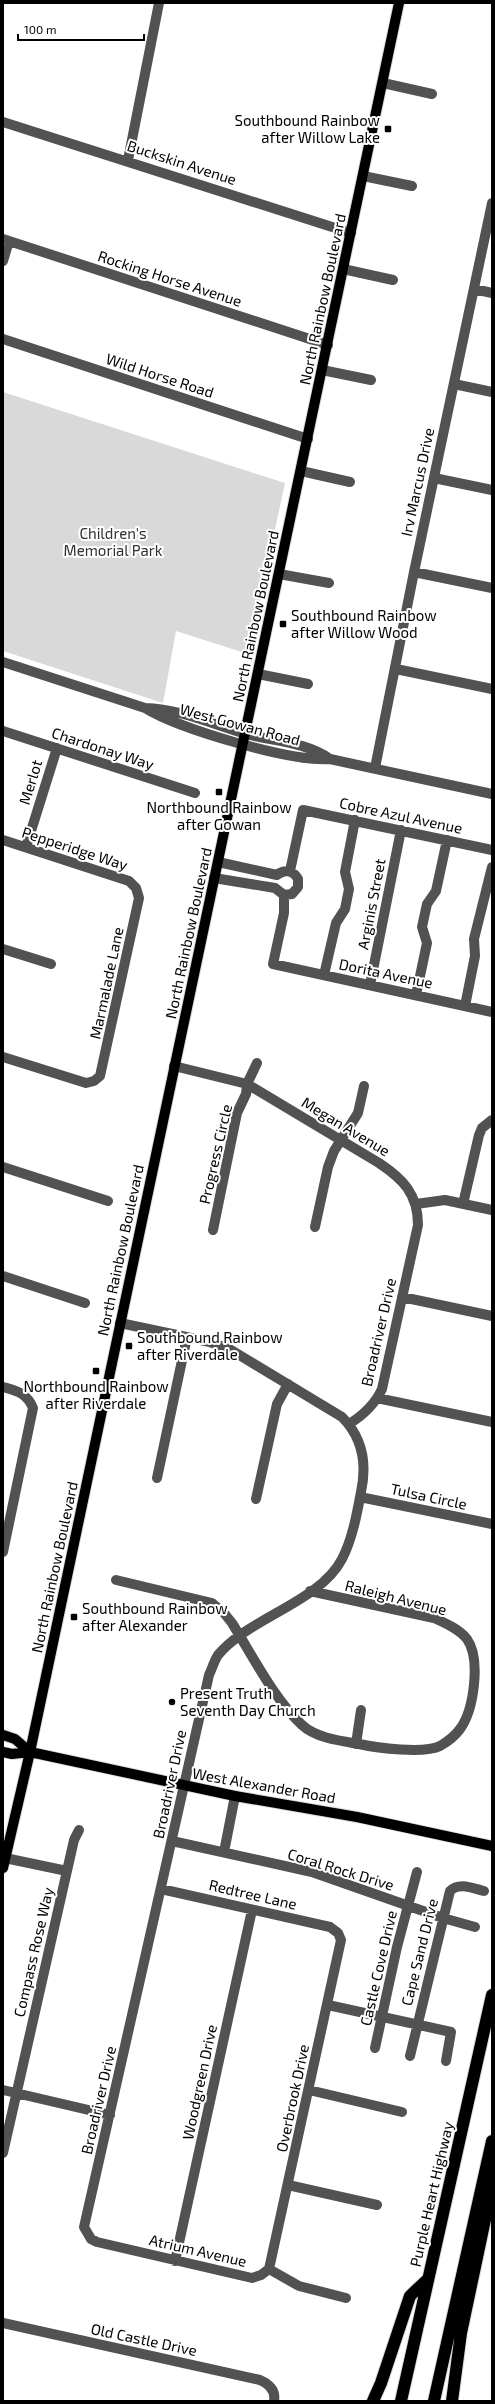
<svg xmlns="http://www.w3.org/2000/svg" width="495" height="2404" viewBox="0 0 495 2404" font-family="'Exo 2',sans-serif">
<rect width="100%" height="100%" fill="#fff"/>
<path fill="#d9d9d9" d="M3 392 285 483 248 654 176 631 163 703 3 651Z"/>
<g fill="none" stroke-linecap="round" stroke-linejoin="round">
<g stroke="#dbdbdb" stroke-width="12">
<path id="major" d="M3 1735 15 1739 30 1752
M3 1752 12 1754 30 1752 235 1796 357 1817 492 1846
M3 1868 30 1752 399 3"/>
</g>
<g stroke="#dbdbdb" stroke-width="14">
<path id="highway" d="M373 2401 381 2383 410 2296 428 2279
M401 2401 492 1995
M434 2401 492 2141
M452 2401 461 2333 490 2196 489 2177"/>
</g>
<path stroke="#525252" stroke-width="10" d="M383 83 432 94
M3 122 351 233
M128 160 159 3
M363 176 412 186
M3 239 328 345
M3 261 9 241
M343 269 393 280
M474 289 492 293
M3 339 308 439
M322 370 371 380
M454 384 492 392
M301 471 350 482
M434 478 492 490
M414 572 492 588
M279 574 329 583
M3 662 145 708C179 729 291 762 330 759L492 794
M396 669 492 689
M258 674 308 684
M145 708C180 709 212 724 246 734 273 741 306 742 330 759
M3 731 195 793
M375 768 414 572 492 203
M3 840 129 881 136 888 139 898 100 1076 94 1081 86 1083 3 1057
M26 847 57 748
M290 871 303 810 492 850
M214 878 275 888 284 895 292 894 298 887V879C293 870 284 869 277 875L218 862
M284 895V913L273 964 492 1012
M3 949 51 964
M324 975 336 923 345 909 349 889 345 872 355 820
M370 985 401 830
M416 995 427 943 422 927 427 904 436 891 447 840
M465 1006 475 956 474 939 492 867
M174 1066 247 1084 379 1163C403 1179 418 1194 418 1225L382 1389C375 1404 362 1416 349 1424
M3 1167 108 1201
M416 1204 445 1200 492 1210
M463 1204 479 1135 482 1128 492 1120
M315 1227 328 1167 334 1151 358 1113 364 1086
M213 1230 237 1113 246 1094 247 1084 257 1063
M3 1276 85 1303
M402 1297 492 1316
M120 1323 210 1342 231 1350 342 1417C363 1438 367 1464 361 1492 357 1514 352 1540 342 1559 320 1602 248 1618 218 1655 214 1661 212 1669 209 1675L84 2227 91 2239 97 2242 252 2278 261 2275 269 2269
M3 1387C17 1391 27 1393 33 1408L3 1552
M377 1398 492 1422
M157 1478 187 1337
M360 1497 492 1524
M256 1499 277 1404 288 1384
M116 1580 212 1603 224 1613 232 1623C252 1655 274 1699 302 1725 316 1738 341 1741 359 1744 377 1748 424 1754 440 1746 447 1742 455 1736 460 1729 474 1710 481 1659 467 1639 459 1629 445 1623 434 1618L310 1591
M356 1744 361 1710
M172 1841 312 1872 443 1918 475 1927
M224 1852 235 1796
M5 1858 67 1871
M161 1889 330 1927 338 1933 341 1940 269 2269
M328 2005 451 2032 446 2061
M375 2048 397 1947 417 1872
M410 2056 450 1891C459 1882 472 1888 484 1891
M3 2090 110 2115
M309 2090 402 2112
M3 2153 74 1840 79 1830
M288 2185 377 2205
M175 2261 252 1910
M269 2269 299 2286 346 2298
M3 2323 260 2380C269 2384 276 2390 274 2401"/>
<use href="#major" stroke="#000" stroke-width="10"/>
<use href="#highway" stroke="#000" stroke-width="12"/>
</g>
<g fill="#000" stroke="#fff" stroke-width="1.5">
<rect x="384" y="125" width="8" height="8" rx="2"/>
<rect x="279" y="620" width="8" height="8" rx="2"/>
<rect x="215" y="788" width="8" height="8" rx="2"/>
<rect x="125" y="1342" width="8" height="8" rx="2"/>
<rect x="92" y="1367" width="8" height="8" rx="2"/>
<rect x="70" y="1613" width="8" height="8" rx="2"/>
<circle cx="172" cy="1702" r="4"/>
</g>
<g text-anchor="middle" dominant-baseline="central" stroke-width="4" stroke-linejoin="round" paint-order="stroke">
<g font-size="15" fill="#000" stroke="#fff" text-anchor="start">
<text x="380" y="120" text-anchor="end">Southbound Rainbow<tspan x="380" dy="17">after Willow Lake</tspan></text>
<text x="291" y="615">Southbound Rainbow<tspan x="291" dy="17">after Willow Wood</tspan></text>
<text x="219" y="807" text-anchor="middle">Northbound Rainbow<tspan x="219" dy="17">after Gowan</tspan></text>
<text x="137" y="1337">Southbound Rainbow<tspan x="137" dy="17">after Riverdale</tspan></text>
<text x="96" y="1386" text-anchor="middle">Northbound Rainbow<tspan x="96" dy="17">after Riverdale</tspan></text>
<text x="82" y="1608">Southbound Rainbow<tspan x="82" dy="17">after Alexander</tspan></text>
<text x="180" y="1693">Present Truth<tspan x="180" dy="17">Seventh Day Church</tspan></text>
</g>
<g font-size="15" fill="#000" stroke="#fff">
<text transform="translate(182 162) rotate(18)">Buckskin Avenue</text>
<text transform="translate(170 278) rotate(18)">Rocking Horse Avenue</text>
<text transform="translate(322 299) rotate(-78)">North Rainbow Boulevard</text>
<text transform="translate(160 375) rotate(18)">Wild Horse Road</text>
<text transform="translate(417 482) rotate(-78)">Irv Marcus Drive</text>
<text transform="translate(255 616) rotate(-78)">North Rainbow Boulevard</text>
<text transform="translate(240 724) rotate(15)">West Gowan Road</text>
<text transform="translate(103 748) rotate(18)">Chardonay Way</text>
<text transform="translate(30 782) rotate(-73)">Merlot</text>
<text transform="translate(401 815) rotate(12)">Cobre Azul Avenue</text>
<text transform="translate(75 848) rotate(18)">Pepperidge Way</text>
<text transform="translate(371 904) rotate(-79)">Arginis Street</text>
<text transform="translate(188 933) rotate(-78)">North Rainbow Boulevard</text>
<text transform="translate(386 973) rotate(12)">Dorita Avenue</text>
<text transform="translate(106 983) rotate(-78)">Marmalade Lane</text>
<text transform="translate(346 1126) rotate(31)">Megan Avenue</text>
<text transform="translate(215 1154) rotate(-77)">Progress Circle</text>
<text transform="translate(120 1250) rotate(-78)">North Rainbow Boulevard</text>
<text transform="translate(378 1332) rotate(-77)">Broadriver Drive</text>
<text transform="translate(429 1496) rotate(12)">Tulsa Circle</text>
<text transform="translate(54 1567) rotate(-78)">North Rainbow Boulevard</text>
<text transform="translate(396 1597) rotate(14)">Raleigh Avenue</text>
<text transform="translate(169 1784) rotate(-78)">Broadriver Drive</text>
<text transform="translate(264 1785) rotate(10)">West Alexander Road</text>
<text transform="translate(341 1869) rotate(17)">Coral Rock Drive</text>
<text transform="translate(253 1894) rotate(13)">Redtree Lane</text>
<text transform="translate(33 1952) rotate(-77)">Compass Rose Way</text>
<text transform="translate(419 1952) rotate(-76)">Cape Sand Drive</text>
<text transform="translate(378 1968) rotate(-77)">Castle Cove Drive</text>
<text transform="translate(199 2082) rotate(-78)">Woodgreen Drive</text>
<text transform="translate(292 2098) rotate(-78)">Overbrook Drive</text>
<text transform="translate(98 2100) rotate(-77)">Broadriver Drive</text>
<text transform="translate(431 2194) rotate(-77)">Purple Heart Highway</text>
<text transform="translate(198 2250) rotate(13)">Atrium Avenue</text>
<text transform="translate(144 2339) rotate(12)">Old Castle Drive</text>
</g>
<g font-size="15" fill="#303030" stroke="#fff">
<text x="113" y="533">Children's<tspan x="113" dy="17">Memorial Park</tspan></text>
</g>
</g>
<rect width="495" height="2404" fill="none" stroke="#000000" stroke-width="8"/>
<path d="M18 34v6h126v-6" fill="none" stroke="#000000" stroke-width="2"/>
<text x="24" y="34" font-size="12" fill="#000000" stroke="#ffffff" stroke-width="3" paint-order="stroke">100 m</text>
</svg>
